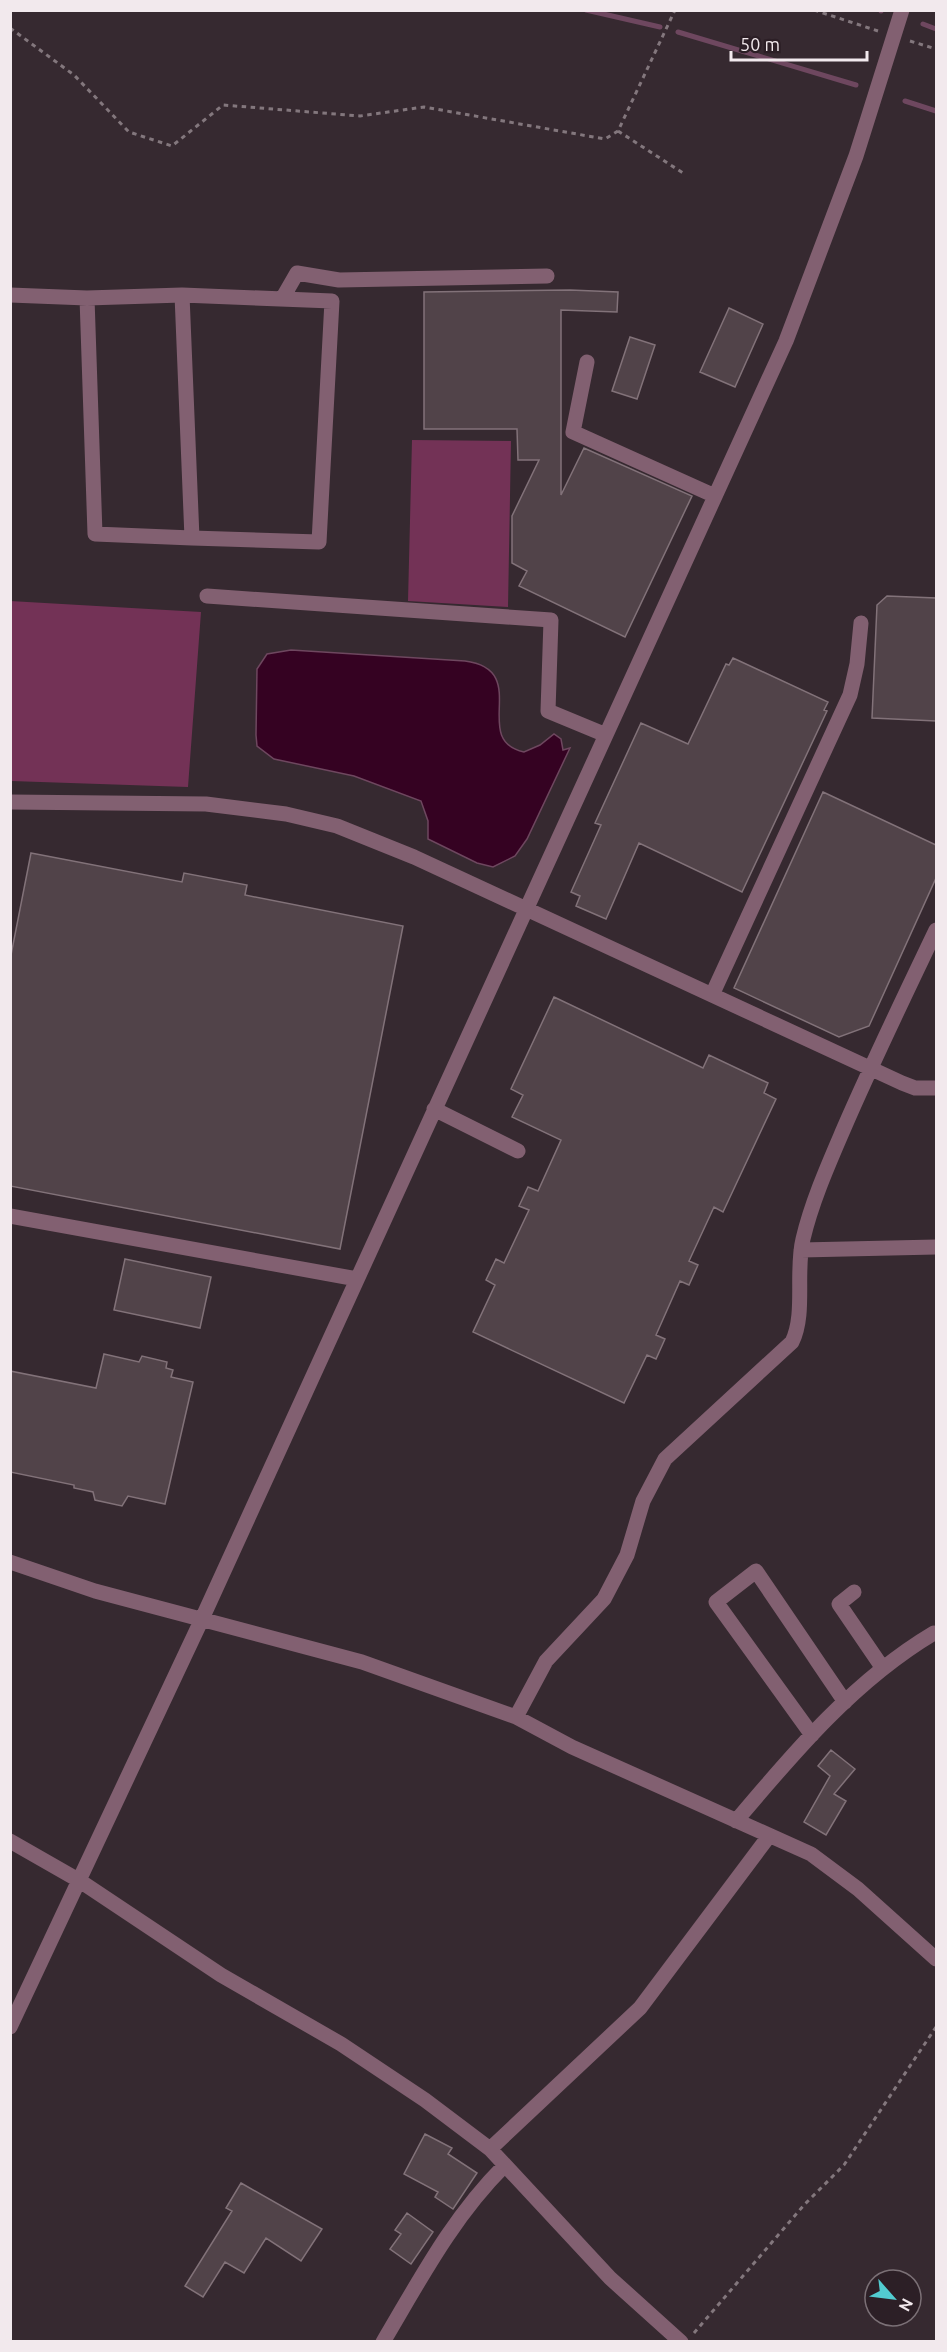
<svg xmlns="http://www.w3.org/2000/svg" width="947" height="2352" viewBox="0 0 947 2352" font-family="Ubuntu,sans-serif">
<rect width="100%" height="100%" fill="#362930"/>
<path fill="#733256" d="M412 440 511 441 508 607 408 601Z
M10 601 201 612 188 787 11 781Z"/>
<path fill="#350222" stroke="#6e475f" stroke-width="1.5" d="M291 650 465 661C533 670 469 740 524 752L540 745 554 734 561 739 563 750 570 748 527 839 515 856 493 867 477 863 428 839V821L421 801 354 776 274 759 257 746 256 735 257 669 267 654Z"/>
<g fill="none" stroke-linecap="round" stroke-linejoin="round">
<path stroke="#6e475f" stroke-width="5" d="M586 10 660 27
M881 10V11
M923 24 936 29
M678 32 856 85
M905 101 936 111"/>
</g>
<path fill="#514349" stroke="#827279" stroke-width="1.5" d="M570 290 618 292 617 312 561 310V495L584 448 692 496 625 637 519 586 527 571 512 563V516L539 460H518L517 429H424V292Z
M729 308 763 324 735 387 700 372Z
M630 337 655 345 637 399 612 391Z
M887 596 936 598V721L872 718 877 605Z
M733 658 828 702 824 710 827 711 742 892 639 843 606 919 576 906 580 896 571 892 601 825 595 823 641 723 688 744 726 664 729 665Z
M823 792 936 845V878L869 1026 839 1037 734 988Z
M31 853 182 882 184 873 247 885 245 895 403 926 340 1249 10 1186V960Z
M554 997 703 1068 709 1055 768 1083 764 1093 776 1099 723 1212 714 1207 689 1261 698 1265 689 1285 680 1281 656 1335 665 1339 656 1359 647 1355 624 1403 473 1332 495 1285 486 1280 496 1259 504 1263 529 1210 519 1206 528 1187 538 1191 561 1140 512 1117 523 1095 511 1089Z
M125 1259 211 1277 200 1328 114 1310Z
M104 1354 139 1362 142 1356 167 1362 166 1368 173 1370 171 1377 193 1382 165 1504 128 1496 122 1506 95 1500 93 1492 74 1488V1485L10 1472V1371L96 1388Z
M831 1750 855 1769 834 1794 846 1801 826 1835 804 1822 830 1776 818 1766Z
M425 2134 452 2148 448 2154 477 2173 453 2209 435 2197 438 2192 404 2174Z
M241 2183 322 2229 301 2261 266 2238 244 2273 225 2262 203 2297 185 2286 232 2211 226 2208Z
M407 2213 433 2232 411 2264 390 2249 401 2234 395 2230Z"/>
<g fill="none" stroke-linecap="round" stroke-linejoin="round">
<path stroke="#83777d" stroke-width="3" stroke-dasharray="4.5 4.5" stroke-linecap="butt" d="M814 10 878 31
M10 28 74 75 129 132 172 146 223 105 360 116 424 107 605 139 618 131 675 10
M910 41 936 49
M618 131 683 173
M694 2333 804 2205 844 2165 936 2027"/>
<path stroke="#826071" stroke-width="15" d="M10 295 87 298
M182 295 192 538 95 534 87 298Z
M182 295 332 301 319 542 192 538
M282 299 297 273 339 280 547 276
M587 362 573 432 715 496
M207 596 551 620 548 711 606 735
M10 802 206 804 286 814 337 826 414 857 902 1083 915 1088H936
M712 995 850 695 857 664 861 623
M434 1109 518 1151
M10 1216 357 1279
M801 1250 936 1247
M10 1562 95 1591 362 1662 516 1717 572 1747 811 1854 858 1889 936 1959
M854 1592 839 1604 882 1667
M516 1717 546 1661 604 1599 627 1555 643 1501 665 1459 792 1342C806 1314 795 1271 803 1239 812 1201 829 1163 844 1128 873 1061 905 995 936 930
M812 1735 716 1602 756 1571 845 1702
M736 1821C795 1751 855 1680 934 1633
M10 1841 80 1881 221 1975 341 2044 425 2100 490 2149 610 2278 681 2342
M10 2027 201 1621 786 341 856 156 902 10
M490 2149 640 2008 769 1836
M383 2342C421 2278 452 2218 505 2165"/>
</g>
<rect width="947" height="2352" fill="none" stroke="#f2e9ed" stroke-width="24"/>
<g transform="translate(893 2298) rotate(118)"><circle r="28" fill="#2c1f26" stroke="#7b7076" stroke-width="1.5"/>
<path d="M0-4.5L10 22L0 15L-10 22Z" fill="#52ccd0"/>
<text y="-9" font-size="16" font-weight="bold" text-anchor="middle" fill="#f2e9ed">N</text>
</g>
<path d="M731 51v9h136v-9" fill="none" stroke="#f2e9ed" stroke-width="3"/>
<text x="740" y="51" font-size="18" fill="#f2e9ed" stroke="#2c1f26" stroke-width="4.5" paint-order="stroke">50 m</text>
</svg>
